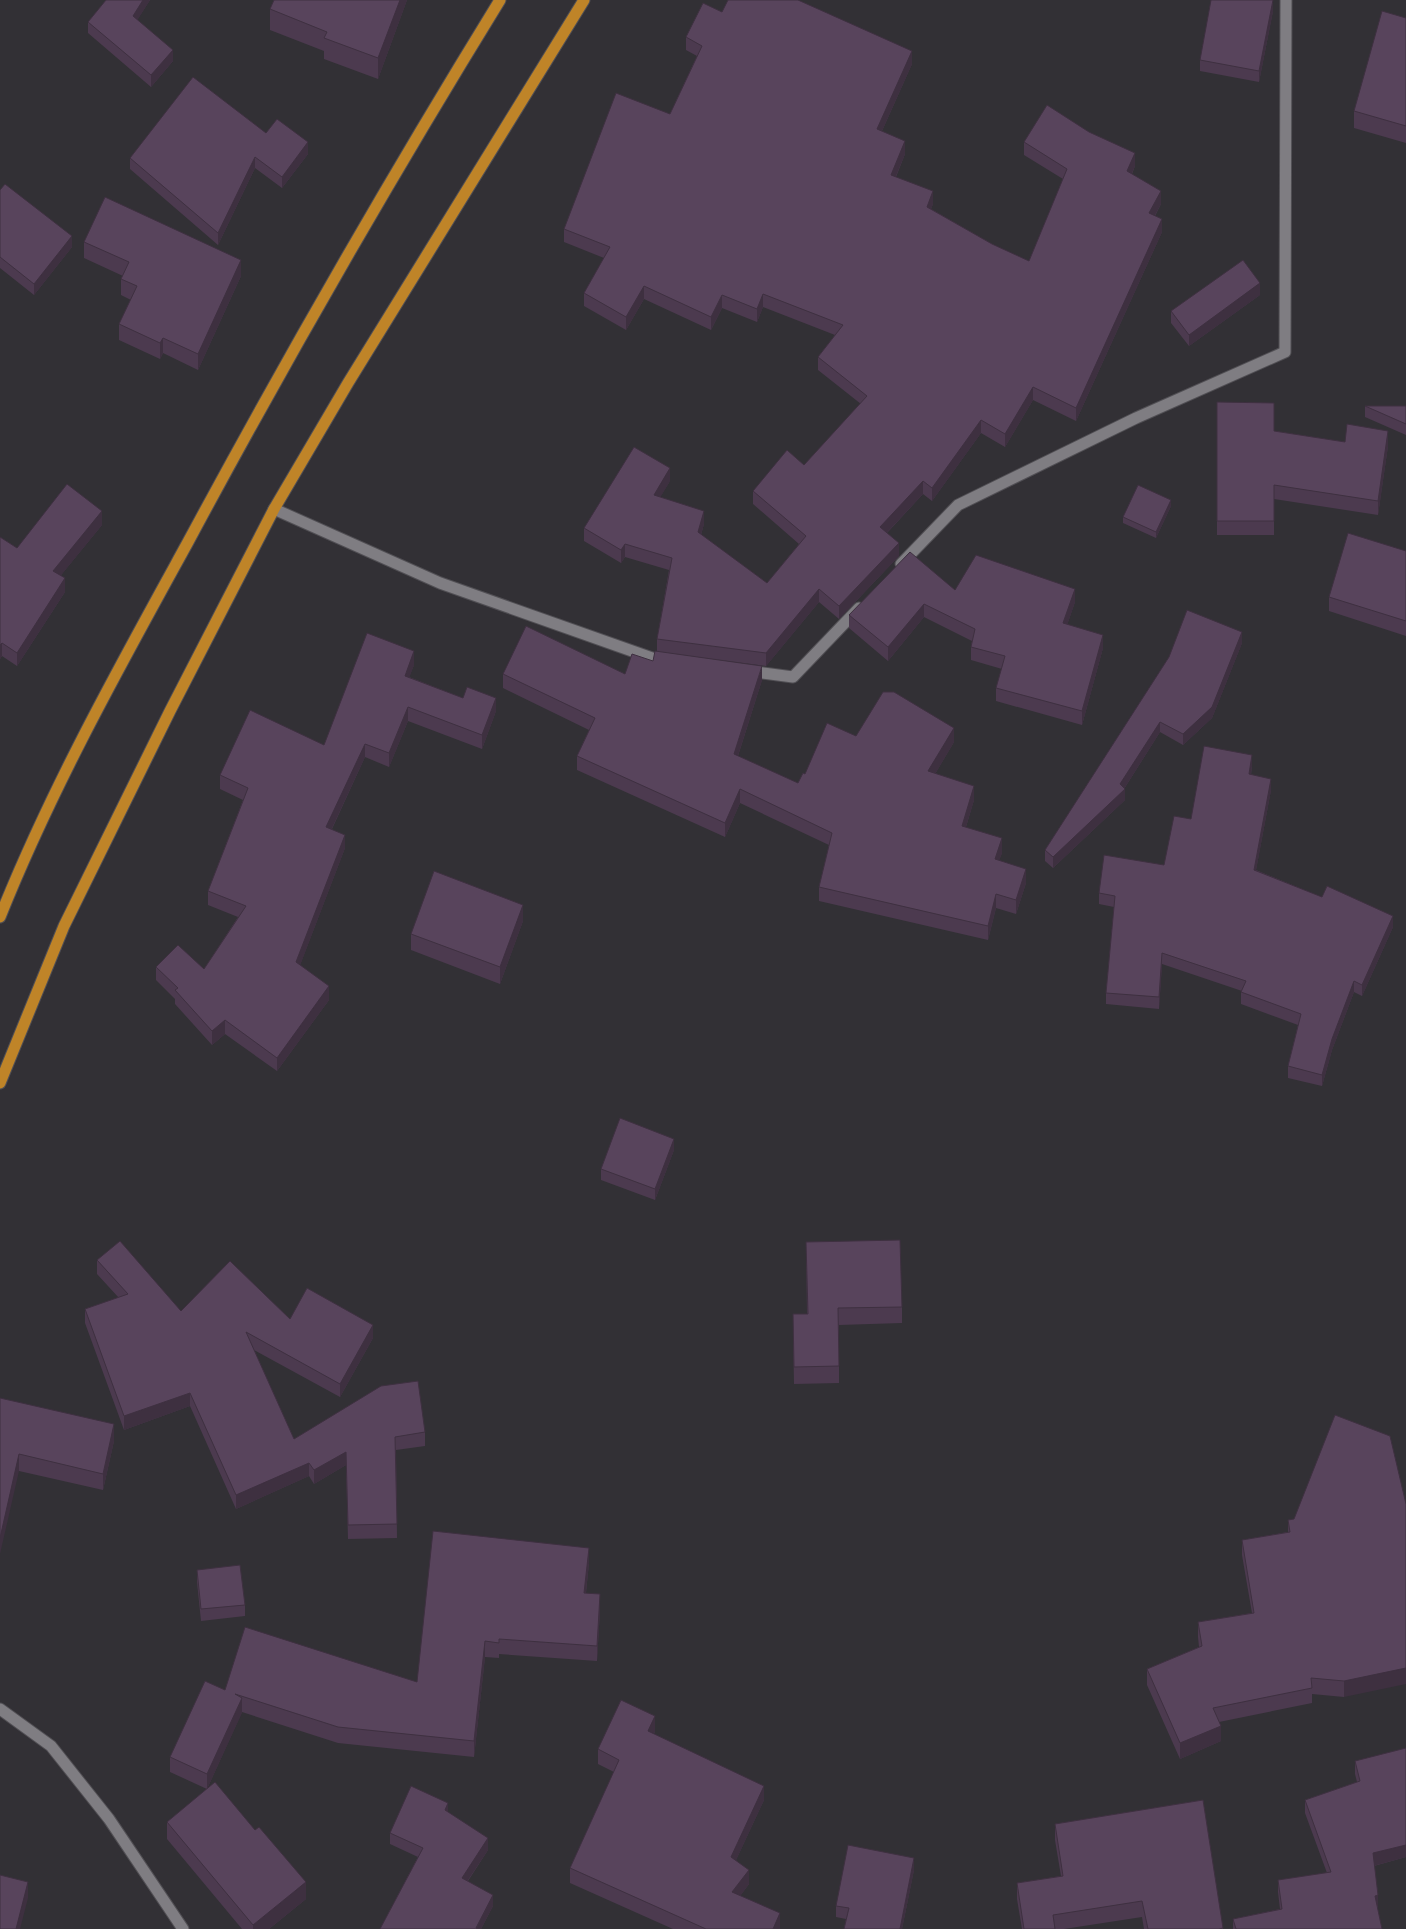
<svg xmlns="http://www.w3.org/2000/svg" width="1406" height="1929" viewBox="0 0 1406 1929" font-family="'Fira Sans',sans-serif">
<rect width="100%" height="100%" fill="#323035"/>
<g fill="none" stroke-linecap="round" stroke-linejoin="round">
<g stroke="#514f54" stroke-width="13">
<path id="minor" d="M274 509 440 583 652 658 668 660
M901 564 958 505 1136 418 1285 352 1286 0
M748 671 793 677 859 608
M0 1709 51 1746 109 1819 183 1929"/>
</g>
<g stroke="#514f54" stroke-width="13">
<path id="trunk" d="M0 917C52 787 121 664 188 542 287 358 391 177 500 0
M0 1083 64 926 170 711 274 509 348 383 584 0"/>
</g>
<use href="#minor" stroke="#7f7d82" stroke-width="11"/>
<use href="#trunk" stroke="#bf8428" stroke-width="11"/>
</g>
<path fill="#4c3a4f" d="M106 0H150L137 20 173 61 151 87 88 33V22Z
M274 0H407L378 79 324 59V51L270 30V9Z
M1273 11 1259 82 1200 71V60Z
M722 12 912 64 882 131 905 154 896 177 933 204 931 209 992 244 1029 261 1063 179 1024 155V142L1135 166 1132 174 1161 204 1155 216 1162 232 1076 421 1033 400 1005 447 981 433 932 501 923 494 887 533 899 556 839 619 819 602 766 666 657 652V639L669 570 625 557 621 563 584 541V528L670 481 660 497 704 524 701 535 767 583 799 544 753 504V491L804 465 861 404 818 370V357L835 335 763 307 757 322 722 308 711 330 644 299 626 330 584 306V293L604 258 564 242V229L670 114 697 56 686 50V37Z
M1406 18V143L1354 128V111Z
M266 133 308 154 282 188 255 168 218 245 130 169V158Z
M0 190 72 247 34 295 0 268Z
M84 242 241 276 198 370 163 353 160 359 119 340V324L131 300 121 295V279L123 276 84 258Z
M1260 295 1189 346 1171 323V311Z
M1217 402 1274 431 1345 442 1388 446 1378 515 1274 499V535H1217Z
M1365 406H1406V435L1365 417Z
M1171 506 1156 538 1123 523V517Z
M102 525 61 575 65 592 17 666 2 656 0 659V537L17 548Z
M1406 551V636L1329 611V597Z
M955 590 1075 602 1067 625 1103 648 1082 725 996 701V688L1002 669 971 660V647L972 641 924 617 888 661 849 628V615Z
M1242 643 1212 718 1183 745 1160 732 1124 789 1125 800 1053 868 1045 861V850L1169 657Z
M653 661 762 680 738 756 798 783 805 774 856 736 954 742 935 774 974 800 966 827 1002 853 999 860 1026 883 1016 914 996 908 988 940 819 901V887L829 845 740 803 725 837 577 770V756L589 730 503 688V674H625Z
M414 665 409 677 496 711 482 749 408 721 389 767 365 757 332 829 345 848 300 965 329 1000 277 1071 225 1034 212 1045 175 1004V999L156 980V967L204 969 238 917 208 905V891L243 800 220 789V775L324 745Z
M1252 766 1251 775 1271 790 1256 870 1393 927 1362 996 1354 992 1332 1050 1322 1086 1288 1078V1066L1298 1025 1241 1004V992L1242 991 1162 964 1159 1009 1106 1004V993L1114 907 1099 904V893L1164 865 1191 819Z
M523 921 500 984 411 950V934Z
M674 1150 655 1200 601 1180V1169Z
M806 1242 902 1307V1323L839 1325V1383L794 1384 793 1331 807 1314Z
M97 1260 181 1311 290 1319 373 1338 340 1397 254 1350 294 1439 425 1432V1446L396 1450 397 1538 348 1539 346 1465 314 1484 309 1476 236 1509 190 1406 124 1430 85 1323V1309L119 1298 97 1274Z
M0 1398 114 1441 103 1490 19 1471Z
M1390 1436 1344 1697 1312 1694V1703L1219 1722 1221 1741 1180 1759 1147 1685V1669L1199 1647 1198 1637V1622L1252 1613 1242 1555V1540L1288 1532V1520L1294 1519Z
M589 1563 586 1593 600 1610 597 1661 499 1654V1658L485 1657 474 1757 338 1743 242 1712 207 1789 306 1899 269 1929H242L167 1839V1822L207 1789 170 1772V1757L225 1690 417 1682Z
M197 1570 245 1605V1616L201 1621 197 1582Z
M655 1731 654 1734 764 1800 736 1860 749 1884 740 1896 780 1928 779 1929H673L570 1883V1868L614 1772 598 1764V1749Z
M1355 1761 1406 1857 1374 1866 1377 1908 1382 1929H1233V1919L1280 1909 1278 1892V1880L1327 1873 1305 1813V1800L1357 1782 1355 1774Z
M1203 1800 1223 1929H1144L1142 1917 1064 1929H1022L1017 1899V1883L1061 1876 1055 1840V1824Z
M448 1812 488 1850 468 1881 493 1906 481 1929H380L418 1857 390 1844V1833Z
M914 1870 902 1929H844L846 1919 836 1917V1906Z"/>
<path fill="#3e3040" d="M143 0H150L133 27V16Z
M400 0H407L378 79V58Z
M1273 0V11L1259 82V71Z
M173 50V61L151 87V75Z
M912 51V64L877 142V129Z
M905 141V154L891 188V175Z
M308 142V154L282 188V177Z
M1135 153V166L1127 184V171Z
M255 157V168L218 245V233Z
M933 191V204L927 220V207Z
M1161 191V204L1149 226V213Z
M1162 219V232L1076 421V408Z
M72 236V247L34 295V284Z
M241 260V276L198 370V354Z
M1260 283V295L1189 346V335Z
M644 286V299L626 330V317Z
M763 294V307L757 322V309Z
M722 295V308L711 330V317Z
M163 338V353L160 359V343Z
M1033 387V400L1005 447V434Z
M981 420V433L932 501V488Z
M1388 431V446L1378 515V501Z
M670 468V481L654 508V495Z
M923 481V494L880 540V527Z
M1171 500V506L1156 538V532Z
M102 511V525L53 585V571Z
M704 511V524L698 545V532Z
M899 543V556L839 619V606Z
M625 544V557L621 563V550Z
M65 578V592L17 666V653Z
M819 589V602L766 666V653Z
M1075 589V602L1063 637V623Z
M924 604V617L888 661V647Z
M1242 632V643L1212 718 1183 745V734Z
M1103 635V648L1082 725V711Z
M2 643V656L0 659V645Z
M414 651V665L405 689V676Z
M762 666V680L734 768V754Z
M496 698V711L482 749V735Z
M408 707V721L389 767V753Z
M1160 722V732L1122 792 1125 789V800L1053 868V857L1120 784Z
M954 728V742L928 786V771Z
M365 744V757L326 841V827Z
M1252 755V766L1249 786V774Z
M1271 779V790L1254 881V870Z
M974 786V800L962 840V826Z
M740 789V803L725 837V823Z
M345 835V848L296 976V962Z
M1002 838V853L995 873V859Z
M1026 869V883L1016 914V900Z
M996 894V908L988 940V926Z
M523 905V921L500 984V967Z
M1393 916V927L1362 996V985Z
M1162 953V964L1159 1009V997Z
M1354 981V992L1332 1050 1322 1086V1075L1332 1039Z
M329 986V1000L277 1071V1058Z
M225 1020V1034L212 1045V1031Z
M674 1139V1150L655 1200V1189Z
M373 1325V1338L340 1397V1384Z
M190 1393V1406L124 1430V1416Z
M114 1424V1441L103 1490V1474Z
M346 1452V1465L314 1484V1470Z
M19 1454V1471L0 1554V1538Z
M309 1463V1476L236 1509V1495Z
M589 1548V1563L584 1609V1593Z
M600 1594V1610L597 1661V1646Z
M485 1641V1657L474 1757V1741Z
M1406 1668V1684L1344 1697V1681Z
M242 1698V1713L207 1789V1774Z
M655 1716V1731L648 1746V1731Z
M1221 1726V1741L1180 1759V1743Z
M764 1786V1800L731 1871V1857Z
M448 1803V1814L445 1810Z
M488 1838V1850L462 1889V1878Z
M1406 1845V1857L1373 1866V1853Z
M914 1858V1870L902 1929H900Z
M749 1870V1884L732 1907V1892Z
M28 1882V1898L20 1929H16Z
M306 1882V1899L269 1929H253V1925Z
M493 1895V1906L481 1929H476Z
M1378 1895V1908L1375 1909V1896Z
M780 1913V1928L779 1929H773Z"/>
<path fill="#58445c" stroke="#3e3040" d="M106 0H143L133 16 173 50 151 75 88 22Z
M274 0H400L378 58 324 38 327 32 270 9Z
M728 0H798L912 51 877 129 905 141 891 175 933 191 927 207 992 244 1029 261 1067 169 1024 142 1047 105 1089 132 1135 153 1127 171 1161 191 1149 213 1162 219 1076 408 1033 387 1005 434 981 420 932 488 923 481 880 527 899 543 839 606 819 589 766 653 657 639 672 558 625 544 621 550 584 528 634 447 670 468 654 495 704 511 698 532 767 583 806 536 753 491 787 450 804 465 867 396 818 357 843 325 763 294 757 309 722 295 711 317 644 286 626 317 584 293 610 247 564 229 616 93 670 114 702 46 686 37 703 3 722 12Z
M1211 0H1273L1259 71 1200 60Z
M1382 11 1406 18V126L1354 111Z
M193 77 266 133 277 119 308 142 282 177 255 157 218 233 130 158Z
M5 184 72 236 34 284 0 257V190Z
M105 197 241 260 198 354 163 338 160 343 119 324 137 286 121 279 129 262 84 242Z
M1243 260 1260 283 1189 335 1171 311Z
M1217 402 1274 403V431L1345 442 1347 424 1388 431 1378 501 1274 485V521H1217Z
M1365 406H1406V424Z
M67 484 102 511 53 571 65 578 17 653 2 643 0 645V537L17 548Z
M1138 485 1171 500 1156 532 1123 517Z
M1348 533 1406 551V621L1329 597Z
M910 552 955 590 976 555 1075 589 1063 623 1103 635 1082 711 996 688 1005 656 971 647 975 629 924 604 888 647 849 615Z
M1187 610 1242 632 1212 707 1183 734 1160 722 1120 784 1125 789 1053 857 1045 850 1169 657Z
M526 626 625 674 632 654 653 661 655 651 762 666 734 754 798 783 803 773 805 774 827 723 856 736 883 692H894L954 728 928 771 974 786 962 826 1002 838 995 859 1026 869 1016 900 996 894 988 926 819 887 832 833 740 789 725 823 577 756 595 718 503 674Z
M367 633 414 651 405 676 463 698 467 687 496 698 482 735 408 707 389 753 365 744 326 827 345 835 296 962 329 986 277 1058 225 1020 212 1031 175 990 178 988 156 967 178 945 204 969 246 906 208 891 248 788 220 775 250 710 324 745Z
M1204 746 1252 755 1249 774 1271 779 1254 870 1322 897 1327 886 1393 916 1362 985 1354 981 1332 1039 1322 1075 1288 1066 1301 1014 1241 992 1246 981 1162 953 1159 997 1106 993 1115 896 1099 893 1104 855 1164 865 1174 816 1191 819Z
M434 871 523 905 500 967 411 934Z
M620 1118 674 1139 655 1189 601 1169Z
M900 1240 902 1307 838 1308 839 1366 794 1367 793 1314H808L806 1242Z
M120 1241 181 1311 230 1261 290 1319 307 1288 373 1325 340 1384 246 1332 294 1439 381 1386 418 1381 425 1432 395 1437 397 1524 348 1525 346 1452 314 1470 309 1463 236 1495 190 1393 124 1416 85 1309 128 1294 97 1260Z
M0 1398 114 1424 103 1474 19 1454 0 1538Z
M1335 1415 1390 1436 1406 1504V1668L1344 1681 1311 1678 1312 1688 1213 1708 1221 1726 1180 1743 1147 1669 1202 1646 1198 1622 1254 1613 1242 1540 1290 1532 1288 1520 1294 1519Z
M433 1531 589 1548 584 1593 600 1594 597 1646 499 1639V1643L485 1641 474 1741 338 1727 235 1694 242 1698 207 1774 170 1757 205 1681 225 1690 245 1627 417 1682Z
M240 1565 245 1605 201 1609 197 1570Z
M621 1700 655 1716 648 1731 764 1786 731 1857 749 1870 732 1892 780 1913 773 1929H706L570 1868 619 1760 598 1749Z
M1406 1748V1845L1373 1853 1378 1895 1375 1896 1382 1929H1236L1233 1919 1282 1909 1278 1880 1331 1872 1305 1800 1360 1781 1355 1761Z
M215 1782 255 1830 259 1827 306 1882 253 1925 167 1822Z
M411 1786 448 1803 445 1810 488 1838 462 1878 493 1895 476 1928 478 1929H380L423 1848 390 1833Z
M1203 1800 1223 1928 1219 1929H1148L1142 1901 1053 1915 1055 1929H1024L1017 1883 1063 1876 1055 1824Z
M848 1845 914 1858 900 1929H844L849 1908 836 1906Z
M0 1875 28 1882 16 1929H0Z"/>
</svg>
